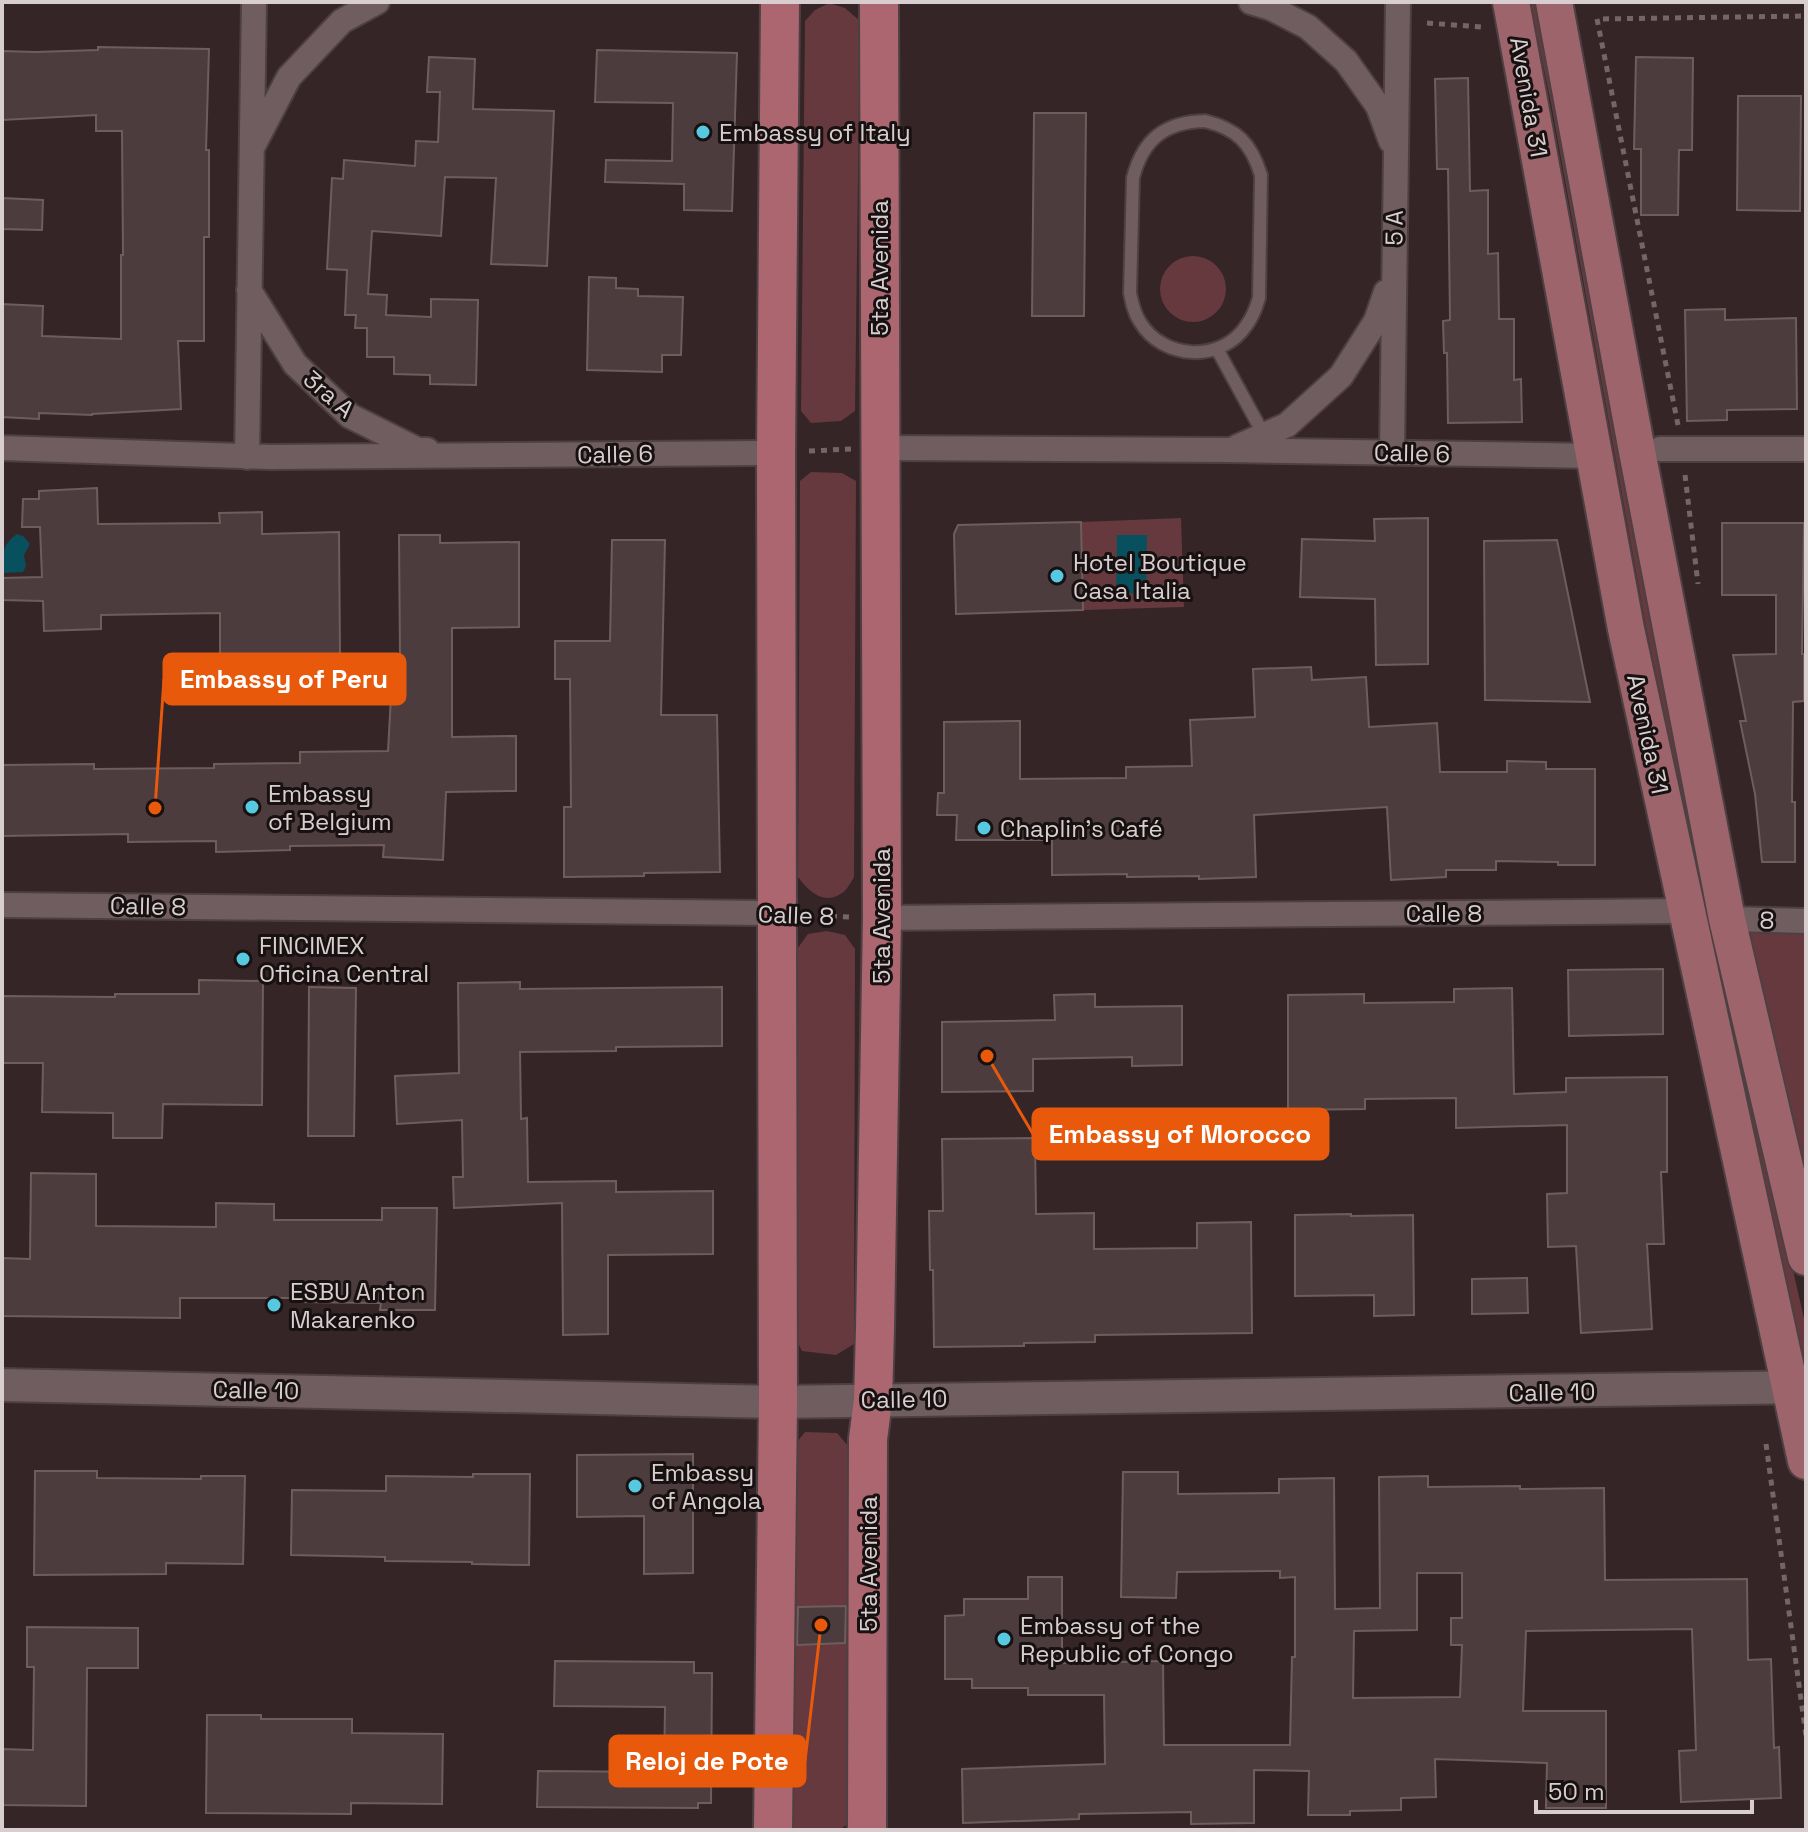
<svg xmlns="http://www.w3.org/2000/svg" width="1808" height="1832" viewBox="0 0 1808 1832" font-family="'Space Grotesk',sans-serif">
<rect width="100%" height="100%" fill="#352527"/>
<path fill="#65393e" d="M1530 2H1536L1609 384 1653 632 1712 919 1806 1327V1370L1803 1371 1646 627 1551 103Z
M829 3 845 8 860 21 855 411 841 421 811 423 801 411 805 21 815 10Z
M1160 289a33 33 0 1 1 66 0a33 33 0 1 1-66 0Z
M811 472 842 473 856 481 854 877C851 882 847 890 842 893 824 906 808 891 798 877L800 481Z
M1181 518 1184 607 1083 610 1081 522Z
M1727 919 1806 921V1257Z
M827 931 845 935 855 949 854 1344 836 1355 802 1351 793 1333 797 949 808 934Z
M805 1432 837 1433 849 1447 850 1643 847 1824 840 1830H795L792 1824 793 1447Z"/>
<path fill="#08505d" d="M17 534 23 536 30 544 24 555 26 566 23 572 3 573 2 572C2 556 2 544 17 534Z
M1117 535H1147L1146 593 1116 594Z"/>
<path fill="#4d3c3d" stroke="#6f5d5e" stroke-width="2" fill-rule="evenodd" d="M98 47 209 49 206 150H209V237H204V341H178L181 409 92 414V415L39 413V419L2 417V304L43 306 42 336 121 339V255H123L122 131H96V115L2 120V51L35 52 98 50Z
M597 50 737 53 732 211 684 210V184L605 182 606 160 672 161 673 103 595 102Z
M429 57 475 59 473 109 554 111 547 266 491 264 496 178 445 177 441 236 372 231 368 294 387 295 386 315 431 317V299L478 300 476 385 430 384V375L394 374V357H367V328H355L356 315H345L347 270 327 269 332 178 343 179 344 160 415 166 416 141 438 142 440 92H427Z
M1636 57 1693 58 1692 150H1679L1678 215H1641V149H1634Z
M1468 78 1470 191 1488 190V254L1498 253 1499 319H1514V380L1521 379 1522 422 1448 423 1447 353H1444L1443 321 1450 320 1448 169H1437L1435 79Z
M1738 96H1801L1800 211 1737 210Z
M1034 113H1086L1084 316H1032Z
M2 198 43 200 42 230 2 229Z
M589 277 616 278V288L638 289V296L683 297 681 355H662V372L587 370Z
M1725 309V320L1796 318 1797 409 1727 410V420L1687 421 1685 310Z
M97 488 98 524 220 523 219 513 262 512V534L339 532 340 657 400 655 399 535H440V543L519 542V627L452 628V737L516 736V791L446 792 443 860 383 857 384 845 290 846V850L216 852V841L128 842V834L2 836V765L94 764V769L214 768V764L300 763V752L388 751 391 697 389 698V688L299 689V679L220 680V613L101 615V629L44 631 43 601 2 600V578L42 577 40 527H22L23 499H39V491Z
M1428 518V664L1376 665 1375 599 1300 597 1302 539 1375 541 1374 519Z
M1081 522 1083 610 956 614 954 534 958 525Z
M1722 523H1804L1802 654H1804V701L1793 702 1792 802H1795V862H1762L1755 794 1740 721H1746L1733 655 1776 654V595H1722Z
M612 540H665L661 715H717L720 872 644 873V876L564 877V807H571L570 679H555V641H610Z
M1557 540 1590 702 1485 700 1484 541Z
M1311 667 1312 680 1366 677 1369 727 1437 723 1440 772H1507V761L1546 762V769H1595V865H1558V862L1496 861V870H1446V877L1391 880 1387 807 1254 815 1256 877 1199 879V876L1127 877V874L1052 875V840H956L957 815H937L938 793H944V722L1020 721V779L1126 778V767L1192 766 1190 720 1255 717 1253 669Z
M1663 969V1034L1569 1036 1568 970Z
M199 980 263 981 262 1105 163 1104 162 1138H113V1113L42 1112 43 1063H2V996L115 997V994H199Z
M520 982V989L722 987V1046L616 1047V1051L520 1052 521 1119 527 1118 528 1182 616 1181V1192L713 1191V1254L608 1255V1334L563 1335 562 1203 454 1208 453 1177H463L462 1120 397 1124 395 1076 459 1073 458 983Z
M309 987 356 988 354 1136H308Z
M1512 988 1514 1094 1566 1092V1078L1667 1077V1172H1661L1664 1244H1647L1652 1329 1581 1333 1576 1246 1548 1247 1547 1194 1567 1193V1125L1456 1128V1098L1365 1099V1109L1288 1110V995L1364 994V1003L1454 1002V989Z
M1095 994V1007L1182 1006V1065L1132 1066V1057L1033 1059V1091L942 1092V1022L1055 1020 1054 995Z
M1035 1138 1036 1214 1094 1213V1249L1197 1248V1223L1251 1222 1252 1333 1095 1335V1342L1024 1343V1346L934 1347 933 1270H930L929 1211H943L942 1139Z
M31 1173 96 1174V1226L216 1227V1203L274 1204V1220H382V1208H437L435 1310H380L381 1303 299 1302V1298H180V1318L2 1316V1258L30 1259Z
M1351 1214V1216L1413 1215 1414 1315 1374 1316V1295L1295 1296V1215Z
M1527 1278 1528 1313 1472 1314V1279Z
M693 1454V1573L644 1574V1516L577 1517V1455Z
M35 1471H97V1478L201 1479V1476H245L243 1564 166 1563V1574L34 1575Z
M1123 1472H1178V1494L1279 1493V1479L1334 1478 1335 1609 1380 1608 1379 1477 1428 1476V1487L1520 1486V1489L1604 1488 1605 1580 1747 1579 1748 1660 1771 1659 1774 1748 1779 1747 1781 1798 1681 1802 1679 1751 1696 1750 1692 1629 1526 1631 1523 1711H1606V1808H1546L1547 1763 1435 1759 1436 1797 1401 1798V1810L1350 1811V1815H1308L1309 1771 1254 1770V1823L1191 1824V1812L1079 1814V1819L963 1823 962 1769 1105 1764 1104 1695H1028V1688H972V1679H945V1616L964 1615V1599H1028V1577H1062V1663L1163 1661 1164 1745H1290L1292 1657H1295V1577L1280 1578V1571L1177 1572 1176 1598 1121 1597ZM1417 1573H1462V1618H1451V1645H1462L1460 1697 1353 1698 1354 1631 1417 1630Z
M473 1474H530L529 1565 472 1564V1562L385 1561V1557L291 1555 292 1490 386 1491V1476L473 1477Z
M846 1606 845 1643 797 1645 798 1607Z
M27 1627 138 1628V1668H87L86 1806 2 1805V1749L33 1750 34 1667H27Z
M555 1661 694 1662V1673H712L711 1803H698V1808L537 1807 538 1771 664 1772 665 1707 554 1706Z
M207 1715H261V1719H352V1733L443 1734 442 1804 351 1803V1814L206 1813Z"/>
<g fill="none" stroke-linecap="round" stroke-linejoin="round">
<g stroke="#4d4042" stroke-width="16">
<path id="service" d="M1205 121C1237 129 1251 143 1261 175L1259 298C1256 308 1253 317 1246 326 1221 363 1163 360 1140 322 1134 313 1132 303 1130 293L1133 178C1143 139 1165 122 1205 121Z
M1217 349 1264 435"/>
</g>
<g stroke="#4d4042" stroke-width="28">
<path id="minor" d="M1251 2 1271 8 1308 27 1346 61 1378 106 1391 141
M254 144 289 77 342 21 377 2
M249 290 295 364 350 416 418 450H427
M1237 447 1287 425 1341 376 1376 321 1386 292
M2 448 271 457 776 453
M880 448 1228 450 1595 456
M1660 449H1806
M1392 453 1398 2
M247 457 254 2
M2 905 776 913
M882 918 1686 911
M1727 919 1806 921"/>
</g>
<g stroke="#4d4042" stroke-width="36">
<path id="secondary" d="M2 1385 778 1402 1806 1387"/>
</g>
<g stroke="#4d4042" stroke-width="40">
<path id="primary" d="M1511 2 1626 629 1806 1461
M1554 2 1636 446 1727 919 1806 1257"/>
</g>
<g stroke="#4d4042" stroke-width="42">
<path id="trunk" d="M773 1830 778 1402 776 453 780 2
M867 1830 868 1439 873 1400 875 1329 882 918 879 2"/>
</g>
<path stroke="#746668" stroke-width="5" stroke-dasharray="6 6" stroke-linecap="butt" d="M1427 23 1482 27 1483 30
M1678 425 1597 19 1806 16
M809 451 851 449
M1685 475 1698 584
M807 915 849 917
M1766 1444 1806 1736"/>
<use href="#service" stroke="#6f5d5f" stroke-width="12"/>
<use href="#minor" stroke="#6f5d5f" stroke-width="24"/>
<use href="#secondary" stroke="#6f5d5f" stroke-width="32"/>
<use href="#primary" stroke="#9d646c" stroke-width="36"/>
<use href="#trunk" stroke="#ac6670" stroke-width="38"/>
</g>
<g fill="#56c9e1" stroke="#181111" stroke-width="3">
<circle cx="703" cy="132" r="8"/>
<circle cx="1057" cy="576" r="8"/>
<circle cx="252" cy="807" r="8"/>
<circle cx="984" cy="828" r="8"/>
<circle cx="243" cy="959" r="8"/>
<circle cx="274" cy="1305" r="8"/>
<circle cx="635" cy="1486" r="8"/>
<circle cx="1004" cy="1639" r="8"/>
</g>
<g text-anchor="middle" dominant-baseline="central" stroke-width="6" stroke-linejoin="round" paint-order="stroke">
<g font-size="24" fill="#d9cecf" stroke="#181111">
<text transform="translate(1529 97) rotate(80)">Avenida 31</text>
<text transform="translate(1394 228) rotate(-89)">5 A</text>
<text transform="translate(879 268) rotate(-90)">5ta Avenida</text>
<text transform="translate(329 394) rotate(41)">3ra A</text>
<text transform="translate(1412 453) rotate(1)">Calle 6</text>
<text transform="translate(615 454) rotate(-1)">Calle 6</text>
<text transform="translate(1648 734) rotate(78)">Avenida 31</text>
<text transform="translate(148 906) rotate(1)">Calle 8</text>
<text x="1444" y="913">Calle 8</text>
<text transform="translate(796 915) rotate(2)">Calle 8</text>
<text transform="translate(881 916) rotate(-90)">5ta Avenida</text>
<text transform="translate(1767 920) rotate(2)">8</text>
<text transform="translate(256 1390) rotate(1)">Calle 10</text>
<text transform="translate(1552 1392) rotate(-1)">Calle 10</text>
<text transform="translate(904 1399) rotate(-1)">Calle 10</text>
<text transform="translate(868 1564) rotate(-90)">5ta Avenida</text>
</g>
<g font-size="24" fill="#d9cecf" stroke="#181111" text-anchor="start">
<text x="719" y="132">Embassy of Italy</text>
<text x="1073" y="562">Hotel Boutique<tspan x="1073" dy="28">Casa Italia</tspan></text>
<text x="268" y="793">Embassy<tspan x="268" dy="28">of Belgium</tspan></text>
<text x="1000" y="828">Chaplin's Café</text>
<text x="259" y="945">FINCIMEX<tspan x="259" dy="28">Oficina Central</tspan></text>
<text x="290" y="1291">ESBU Anton<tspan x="290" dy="28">Makarenko</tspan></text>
<text x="651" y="1472">Embassy<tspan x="651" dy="28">of Angola</tspan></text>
<text x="1020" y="1625">Embassy of the<tspan x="1020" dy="28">Republic of Congo</tspan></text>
</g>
</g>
<path fill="none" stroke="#e8590c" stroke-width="3" d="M155 808L164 679M987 1056L1033 1134M821 1625L805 1761"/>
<g fill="#e8590c" stroke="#181111" stroke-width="3">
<circle cx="155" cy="808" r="8"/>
<circle cx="987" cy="1056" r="8"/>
<circle cx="821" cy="1625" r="8"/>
</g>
<g fill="#e8590c" stroke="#e8590c" stroke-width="3">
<rect x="164" y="654" width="241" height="50" rx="8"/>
<rect x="1033" y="1109" width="295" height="50" rx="8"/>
<rect x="610" y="1736" width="195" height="50" rx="8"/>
</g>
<g font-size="26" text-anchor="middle" font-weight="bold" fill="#fff">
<text x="284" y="688">Embassy of Peru</text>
<text x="1180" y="1143">Embassy of Morocco</text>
<text x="707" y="1770">Reloj de Pote</text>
</g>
<rect width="1808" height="1832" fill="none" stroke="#d9cecf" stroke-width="8"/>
<path d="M1536 1800v12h216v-12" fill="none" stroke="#d9cecf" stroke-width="4"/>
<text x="1548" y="1800" font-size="24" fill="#d9cecf" stroke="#181111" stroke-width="6" paint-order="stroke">50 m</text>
</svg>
